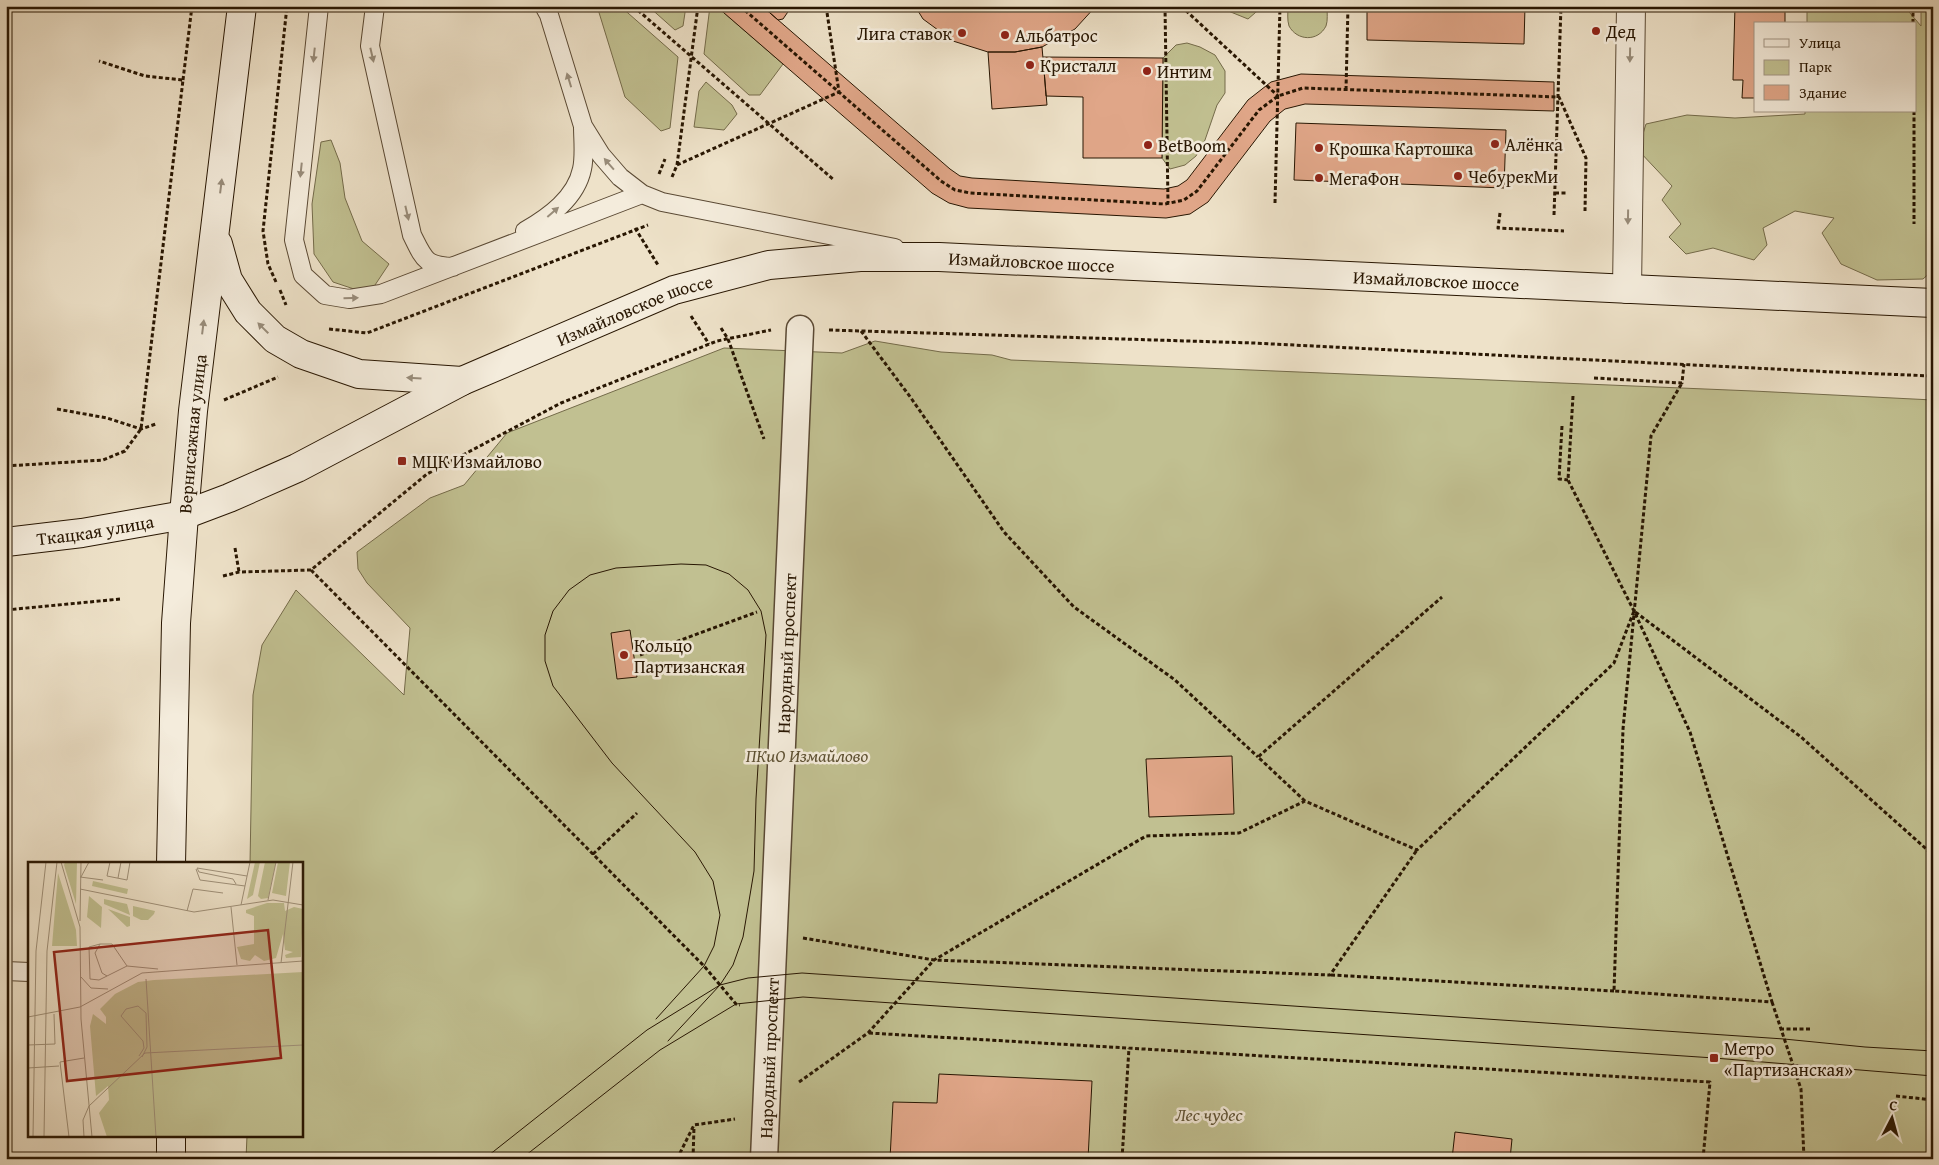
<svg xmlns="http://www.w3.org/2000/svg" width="1939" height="1165" viewBox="0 0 1939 1165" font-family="'Gentium Book Plus',serif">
<rect width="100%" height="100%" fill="#eee2c9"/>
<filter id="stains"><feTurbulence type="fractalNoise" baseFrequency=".004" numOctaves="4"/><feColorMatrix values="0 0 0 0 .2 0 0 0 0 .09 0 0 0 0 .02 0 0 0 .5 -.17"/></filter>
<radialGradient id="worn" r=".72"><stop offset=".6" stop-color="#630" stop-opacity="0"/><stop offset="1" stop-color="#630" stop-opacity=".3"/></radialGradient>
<path fill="#c1c091" stroke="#746b4a" d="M597 6H620L678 57 670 128 661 131 625 97Z
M648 6H686L683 26 675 30Z
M710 6H716L783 64 760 95H749L704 54Z
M1216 6H1263L1248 19Z
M1288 6H1327C1327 12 1328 21 1326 26 1318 42 1297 41 1289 26 1287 20 1288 12 1288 6Z
M1807 6H1904L1921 26V6H1933V270L1923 279 1877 280 1841 264 1822 233 1834 218 1795 211 1763 228 1767 245 1754 260 1713 248 1686 254 1669 237 1681 224 1662 200 1672 186 1638 150 1646 124 1687 115 1735 118 1805 114V111H1915V24H1807Z
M1187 43 1200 47 1215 55 1225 71V93L1217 105 1205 140 1196 156 1185 165 1170 169 1162 158 1163 58 1176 45Z
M706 82 732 105 737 114 724 130 694 127 699 91Z
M331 140 340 163 345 198 362 241 389 264 373 288 360 291 333 282 314 254 312 204 321 142Z
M875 341 941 352 992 355 1011 360 1753 391 1933 400V1159H246L247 1136H301V864H250L253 695 262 645 296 590 404 695 410 628 367 583 358 569 357 552 430 498 464 485 507 433 724 348 842 353Z"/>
<path fill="#e0a688" stroke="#281602" d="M716 6H762L950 169 960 176 972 178 1164 189 1178 186 1187 180 1248 100 1271 82 1301 74 1554 82V111L1305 104 1285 109 1270 121 1208 202 1190 214 1166 218 968 208 949 203 932 193Z
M762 6H792L783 19 778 20Z
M915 6H1096L1075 29 1042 47 1015 52H988L953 41 923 19Z
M1367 6H1525L1524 44 1367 40Z
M1735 6H1785V24H1755V98H1742L1743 80H1733Z
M1042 47 1047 105 992 109 988 52H1015Z
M1043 57 1163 58 1162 158H1083V97L1046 96Z
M1296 123 1506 130 1504 188 1294 180Z
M630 630 637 677 617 679 611 633Z
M1232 756 1234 814 1149 817 1146 759Z
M939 1074 1092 1081 1088 1159H890L893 1102 937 1103Z
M1455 1132 1512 1139 1510 1159H1452Z"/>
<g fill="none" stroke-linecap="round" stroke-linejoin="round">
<g stroke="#5a4934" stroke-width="20">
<path id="service" d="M319 6 294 240 303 275 325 295 349 299 381 294 642 194
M375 6 370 46 412 235C424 259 425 266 453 267
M544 6 549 15 583 126 601 155 620 177 642 194 662 202 895 248
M525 231C549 217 576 198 582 169 585 156 583 140 583 126
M6 971 29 972"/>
</g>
<g stroke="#5a4934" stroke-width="29">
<g id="pedestrian">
<path id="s1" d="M764 1159 800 329"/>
</g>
</g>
<g stroke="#5a4934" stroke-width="30">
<path id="minor" d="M1627 289 1631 6"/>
</g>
<g stroke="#281602" stroke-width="30">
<g id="secondary">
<path d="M218 244 228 280 248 312 275 339 301 354 359 374 462 381"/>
<path id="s2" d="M6 542 82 533 184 515 229 498 297 468 462 381 674 290 769 265 860 257H939L1933 303"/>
<path id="s3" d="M171 864 176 623 184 515 193 411 242 6"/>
<path d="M171 1136V1159"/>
</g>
</g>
<path stroke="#281602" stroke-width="3" stroke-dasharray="4 2.5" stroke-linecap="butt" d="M633 6 834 180
M740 6 941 181 955 190 970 193 1165 204 1184 200 1197 191 1259 110 1278 96 1303 88 1559 97 1586 158 1585 211
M1165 6 1168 203
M1181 6 1278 96
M1913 6V24
M183 80 192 6
M1346 90 1348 6
M1914 111V224
M677 165 839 92 826 6
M659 174 665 159
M672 177 677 165 698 6
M1555 193H1566
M1275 203 1280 6
M1500 213 1498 228 1564 231
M1554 215 1561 6
M635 228 658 265
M276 282 268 264 263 231 287 6
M280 290 286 305
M691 316 709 344
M721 328 728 339 764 439
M329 329 367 333 648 225
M829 330 1253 343 1834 372 1933 376
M861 331 911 398 1004 532 1074 607 1175 680 1258 757
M1594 378 1682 383 1684 364
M1573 396 1568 480 1634 611 1690 732 1772 1002 1614 991 1623 729 1651 436 1682 383
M224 400 278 377
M57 409 107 418 141 429 156 424
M1562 426 1559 479 1568 480
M6 466 103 460 125 451 141 429 183 80 145 76 99 61
M235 548 239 572
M311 570 704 966 736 1004 740 1005
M223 576 239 572 311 570 427 474 561 403 717 341 771 330
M6 610 120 599
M640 655 757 612
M1305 801 1258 757 1442 597
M593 854 637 813
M803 938 934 960 1330 975 1417 850
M1331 975 1614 991
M1772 1002 1801 1089 1804 1159
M1780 1029H1812
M869 1033 1710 1082 1703 1159
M1767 1074 1796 1076
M799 1082 868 1033 934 960 1146 836 1239 833 1305 801 1417 850 1614 663 1634 611 1801 737 1933 855
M1896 1096 1933 1100
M677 1159 694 1125 735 1119
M693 1159 694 1127
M1122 1159 1129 1048"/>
<use href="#service" stroke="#f4ecdc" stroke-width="18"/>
<use href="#pedestrian" stroke="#f4ecdc" stroke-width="26"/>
<use href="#minor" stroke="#f4ecdc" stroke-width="28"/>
<use href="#secondary" stroke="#f4ecdc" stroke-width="28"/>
<path stroke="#281602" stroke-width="1" d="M656 1019 704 966 714 946 720 915 713 881 695 852 612 763 553 686 545 661V635L553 611 569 590 590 575 616 568 681 564 706 565 729 574 748 590 761 611 766 635 756 799 754 871 743 937 733 965 720 985 668 1041
M484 1159 647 1030 720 985 748 978 802 973 1784 1039 1865 1047 1933 1051
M521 1159 660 1050 736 1004 803 997 1714 1058 1933 1076"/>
</g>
<defs><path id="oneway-solid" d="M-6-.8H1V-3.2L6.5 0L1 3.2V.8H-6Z" transform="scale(1.25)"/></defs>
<g fill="#988c7a">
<use href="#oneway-solid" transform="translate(314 55) rotate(96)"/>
<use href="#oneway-solid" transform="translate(372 55) rotate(77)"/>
<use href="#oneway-solid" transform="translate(1630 55) rotate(91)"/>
<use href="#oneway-solid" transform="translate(569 80) rotate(-107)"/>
<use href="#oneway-solid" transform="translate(609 164) rotate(-131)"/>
<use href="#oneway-solid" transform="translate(301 170) rotate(96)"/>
<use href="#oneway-solid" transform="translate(221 186) rotate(-83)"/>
<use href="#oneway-solid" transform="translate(553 212) rotate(-41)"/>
<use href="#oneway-solid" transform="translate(407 213) rotate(77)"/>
<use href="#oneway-solid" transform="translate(1628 217) rotate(91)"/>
<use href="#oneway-solid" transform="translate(351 298) rotate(-2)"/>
<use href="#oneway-solid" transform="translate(203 327) rotate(-83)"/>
<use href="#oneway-solid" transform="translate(263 328) rotate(-135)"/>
<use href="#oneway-solid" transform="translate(414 378) rotate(-176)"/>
</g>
<g fill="#8f2418" stroke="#f4ecdc" stroke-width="2">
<circle cx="1596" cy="31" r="5"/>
<circle cx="962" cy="33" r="5"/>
<circle cx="1005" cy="35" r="5"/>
<circle cx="1030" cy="65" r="5"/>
<circle cx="1147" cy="71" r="5"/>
<circle cx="1495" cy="144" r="5"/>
<circle cx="1148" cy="145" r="5"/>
<circle cx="1319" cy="148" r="5"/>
<circle cx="1458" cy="176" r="5"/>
<circle cx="1319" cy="178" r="5"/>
<rect x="397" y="456" width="10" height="10" rx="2.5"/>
<circle cx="624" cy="655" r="5"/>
<rect x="1709" y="1053" width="10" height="10" rx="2.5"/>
</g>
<g text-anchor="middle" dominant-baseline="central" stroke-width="5" stroke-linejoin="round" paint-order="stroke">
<g font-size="18" fill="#281602" stroke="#f4ecdc" text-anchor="start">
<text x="1606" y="31">Дед</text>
<text x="952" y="33" text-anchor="end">Лига ставок</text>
<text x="1015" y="35">Альбатрос</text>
<text x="1040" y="65">Кристалл</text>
<text x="1157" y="71">Интим</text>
<text x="1505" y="144">Алёнка</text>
<text x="1158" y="145">BetBoom</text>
<text x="1329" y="148">Крошка Картошка</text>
<text x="1468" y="176">ЧебурекМи</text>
<text x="1329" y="178">МегаФон</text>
<text x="412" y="461">МЦК Измайлово</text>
<text x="634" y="645">Кольцо<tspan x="634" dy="21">Партизанская</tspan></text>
<text x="1724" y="1048">Метро<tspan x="1724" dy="21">«Партизанская»</tspan></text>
</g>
<g font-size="18" fill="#281602" stroke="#f4ecdc">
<text stroke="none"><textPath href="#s2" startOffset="1081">Измайловское шоссе</textPath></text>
<text stroke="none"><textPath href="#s2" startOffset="1486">Измайловское шоссе</textPath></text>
<text stroke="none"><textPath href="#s2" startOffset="676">Измайловское шоссе</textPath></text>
<text stroke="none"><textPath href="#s3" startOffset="431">Вернисажная улица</textPath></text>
<text stroke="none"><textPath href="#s2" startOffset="90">Ткацкая улица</textPath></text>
<text stroke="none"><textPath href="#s1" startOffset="506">Народный проспект</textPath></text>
<text stroke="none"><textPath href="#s1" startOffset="101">Народный проспект</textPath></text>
</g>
<g font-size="18" font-style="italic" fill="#5e5234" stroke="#f4ecdc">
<text x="807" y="755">ПКиО Измайлово</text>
<text x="1209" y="1114">Лес чудес</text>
</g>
</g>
<g transform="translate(28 862)">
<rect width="275" height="275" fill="#eee2c9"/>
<path d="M37 0H49L48 42 36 3ZM227 0H232L225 33 219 37ZM237 0H248L240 36 233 37 230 34ZM250 0H262L258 34 244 31ZM30 11 48 68 49 84H24ZM65 19 100 27 99 32 64 24ZM61 34 74 45 73 66 59 55ZM76 37 99 42 102 53 76 42ZM239 41H256L257 49 266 45 275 47 273 95 258 96 257 93 265 90 257 88 255 72 248 96 236 99 227 93 222 99 213 97 209 85 226 82V54L218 51V48ZM105 44 127 49 126 52 120 58H113L105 54ZM80 47 102 55V64L99 65ZM275 110V275H79L71 251 81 238 80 224 68 234 62 164 65 152 78 162V155L72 147 87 132 110 120 126 118Z" fill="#c1c091"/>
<path fill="none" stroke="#9f9079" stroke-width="1" d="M33 0 52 65 53 157 64 275M82 0 79 14 99 18 102 0M168 7 172 18 217 24M52 15 75 18M53 15 61 0M90 16 93 0M208 22 205 17 171 10 169 6 219 14M52 27 166 50 245 38 275 43M240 38 248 0M213 43 222 0M203 45 209 103M159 49 165 27 195 31M52 59 53 0M72 82 61 85 62 117 71 118 99 104M253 101 265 0M79 114 74 111 67 91 72 82H84L99 104 130 107M53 115 63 126 80 127M118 117 128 275M0 155 52 145 114 111 275 99M0 183 27 182 26 152M111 194 116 186 115 179 93 154 98 147 110 144 118 151 119 185 114 195M0 206 31 204M5 275 8 89 18 0M16 275 19 89 29 0M41 275 32 200 56 196M56 275 55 258 61 244 117 191 275 183"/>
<path fill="#8f2418" fill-opacity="0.15" stroke="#8f2418" stroke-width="2.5" d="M240 68 253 196 39 219 26 90Z"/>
<rect width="275" height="275" fill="none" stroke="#281602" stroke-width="2.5"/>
</g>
<rect width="1939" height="1165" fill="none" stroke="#eee2c9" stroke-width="25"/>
<rect x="8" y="8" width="1924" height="1150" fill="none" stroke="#281602" stroke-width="2.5"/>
<rect x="12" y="12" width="1914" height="1140" fill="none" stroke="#281602"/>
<rect x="1754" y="22" width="162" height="90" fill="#f4ecdc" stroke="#a29685"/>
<rect x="1764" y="39" width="25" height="8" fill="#f4ecdc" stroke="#a29685"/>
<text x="1799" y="48" font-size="15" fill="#281602">Улица</text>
<rect x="1764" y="60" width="25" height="15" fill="#c1c091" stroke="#a29685"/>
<text x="1799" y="72" font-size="15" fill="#281602">Парк</text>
<rect x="1764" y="85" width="25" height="15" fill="#e0a688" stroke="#a29685"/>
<text x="1799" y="98" font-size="15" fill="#281602">Здание</text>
<g transform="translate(1892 1118) rotate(6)" stroke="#f4ecdc" stroke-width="4" paint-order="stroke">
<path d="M0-4L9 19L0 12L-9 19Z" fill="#281602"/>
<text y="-8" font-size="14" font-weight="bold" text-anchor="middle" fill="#281602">С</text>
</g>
<rect width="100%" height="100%" filter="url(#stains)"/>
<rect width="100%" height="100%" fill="url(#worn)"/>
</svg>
